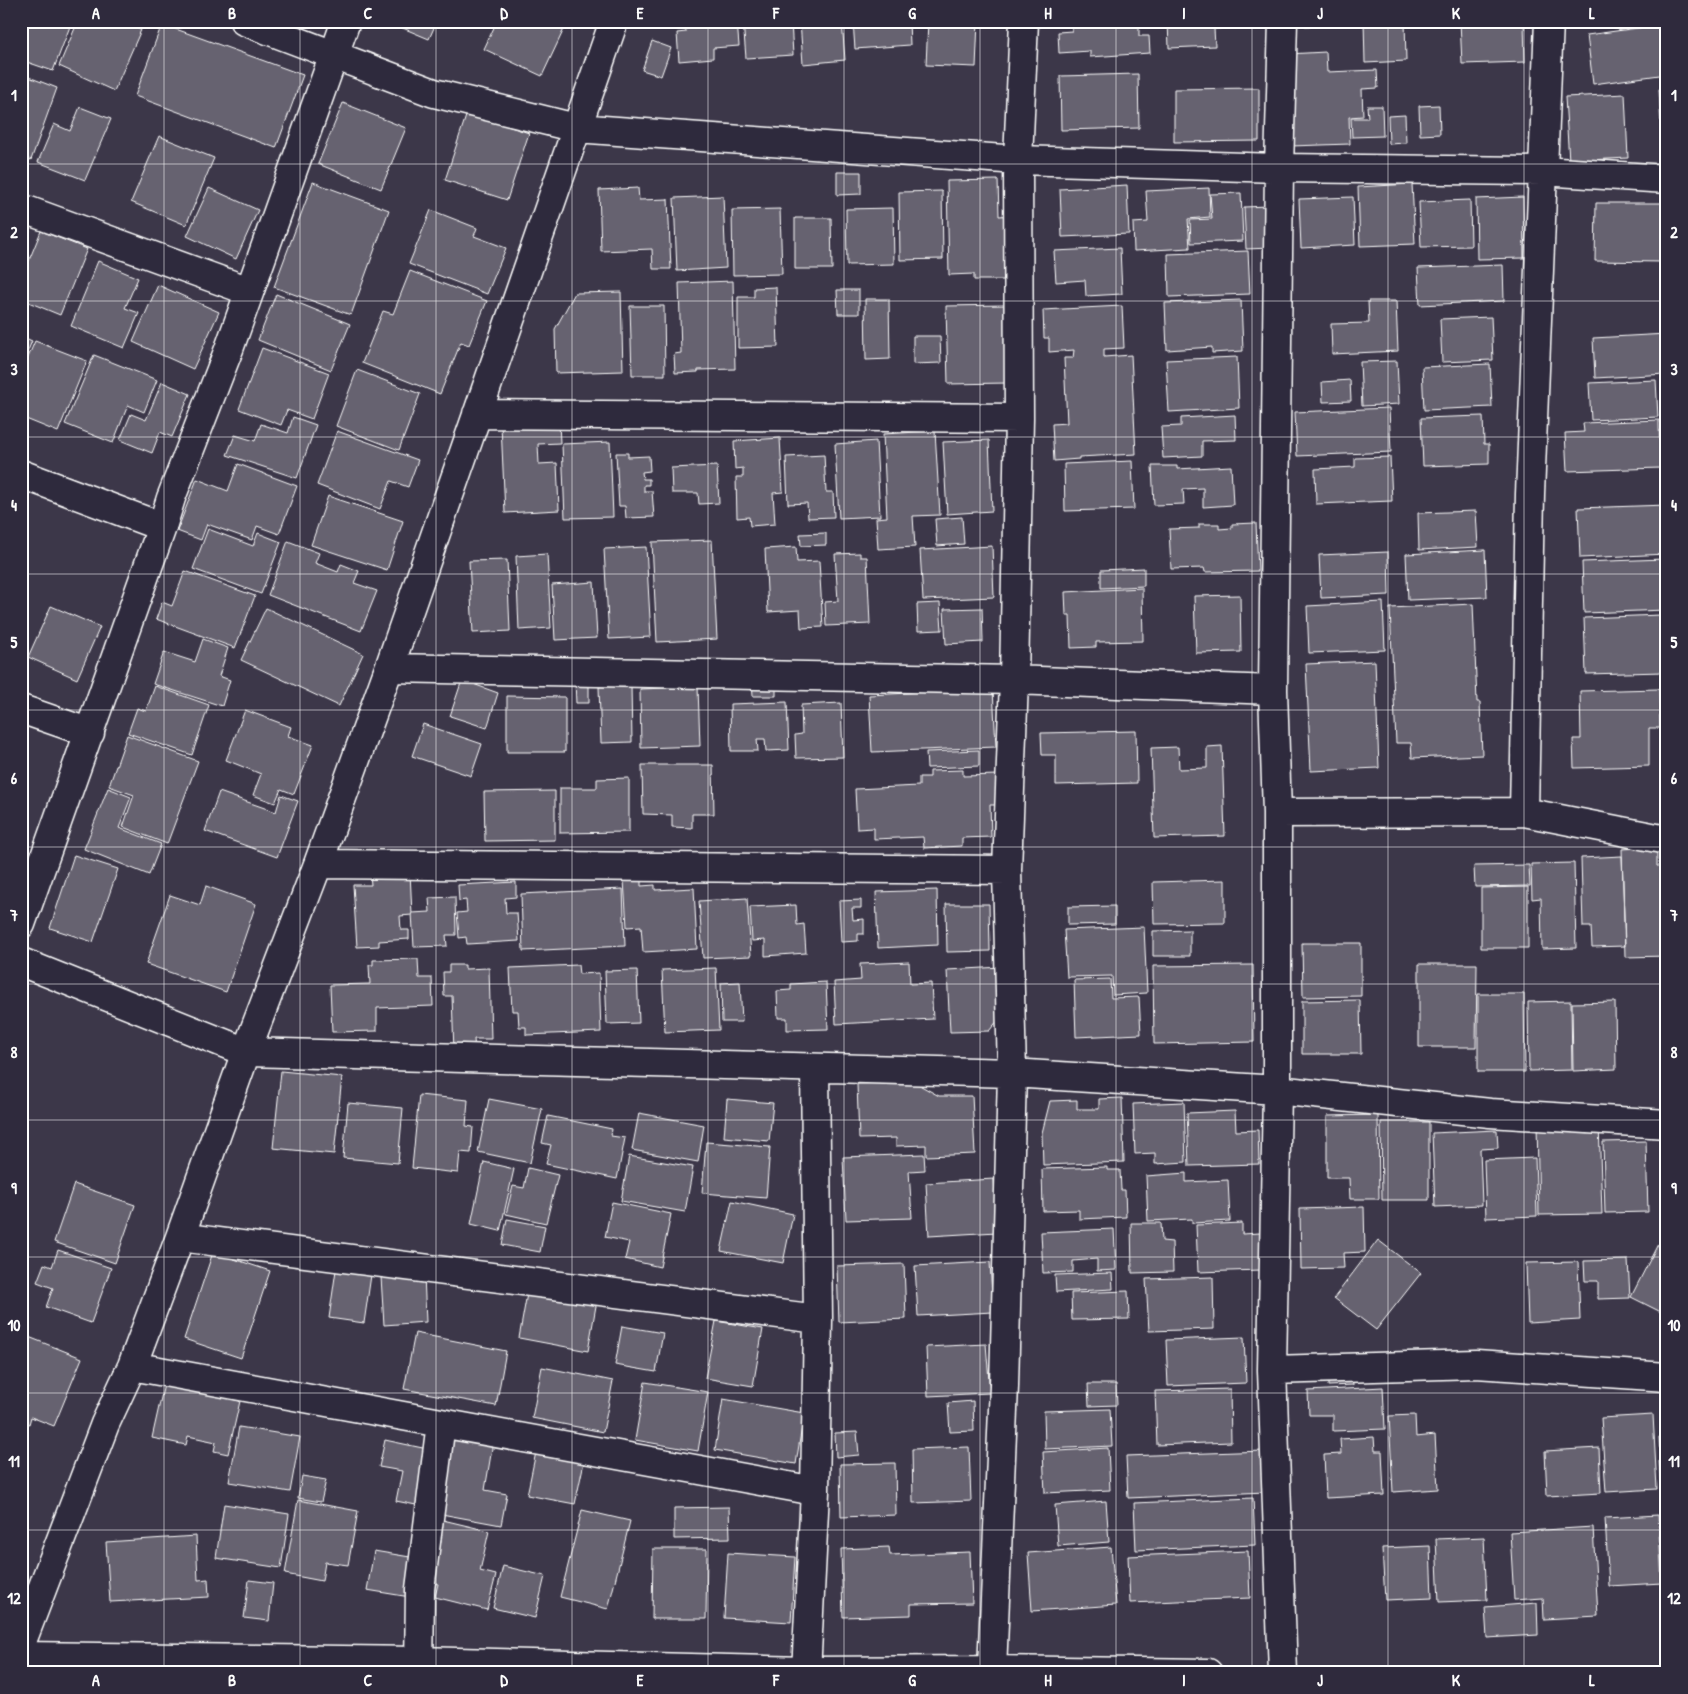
<svg xmlns="http://www.w3.org/2000/svg" width="1688" height="1694" viewBox="0 0 1688 1694" font-family="'Patrick Hand',sans-serif">
<rect width="100%" height="100%" fill="#3c3749"/>
<filter id="ink" filterUnits="userSpaceOnUse"><feTurbulence type="fractalNoise" baseFrequency=".02" numOctaves="2"/><feDisplacementMap in="SourceGraphic" scale="10" xChannelSelector="R" yChannelSelector="G"/><feConvolveMatrix kernelMatrix="1 2 1 2 8 2 1 2 1" color-interpolation-filters="sRGB"/></filter>
<g filter="url(#ink)">
<path fill="#666270" stroke="#fff" d="M21 21 36 23 37 21H72L53 71 21 60Z
M78 21H121L141 30 114 91 59 66Z
M386 21H437L429 39Z
M497 21H552L565 27 542 76 484 49Z
M685 21H737L739 46 713 48V58L679 61 677 33 686 32Z
M743 21H791L793 55 746 58Z
M800 21H842L845 60 803 64Z
M853 21H909L910 45 855 49Z
M928 21H978L976 67 926 65Z
M1071 21H1139V36H1149L1150 53 1090 57V51L1059 53 1058 32 1072 31Z
M1168 21H1246L1247 27 1214 29 1215 46 1169 48Z
M1304 21H1352V24L1305 26Z
M1364 21H1405L1406 61 1365 63Z
M1460 21H1524L1525 62 1462 64Z
M162 24 303 75 276 148 135 96Z
M1667 24V74L1593 84 1587 35Z
M652 41 671 48 661 76 642 70Z
M1326 52 1327 72 1377 70 1378 88 1362 89 1363 116 1349 117 1350 144 1291 146 1287 54Z
M21 74 57 88 31 160 21 156Z
M1138 74 1139 128 1061 130 1060 76Z
M1259 88V141L1174 142V89Z
M1659 89H1667V149H1662Z
M1625 94 1628 158 1569 161 1565 97Z
M343 103 406 128 381 189 318 164Z
M1439 105 1440 134 1420 135 1419 106Z
M1367 106H1382L1383 136 1352 137 1351 118H1368Z
M80 107 111 119 85 180 38 162 54 124 70 131Z
M467 113 529 133 507 200 445 180Z
M1405 115 1406 143 1389 144 1388 116Z
M159 136 214 158 186 225 131 202Z
M837 172H861V194L837 195Z
M998 180 999 216 1014 215 1016 280H974V274L949 275 947 181Z
M313 182 389 210 351 315 274 287Z
M1412 184 1415 244 1360 246 1358 187Z
M1127 185 1129 234 1062 237 1060 189Z
M209 188 258 210 236 259 187 236Z
M638 188 639 200 668 199 671 269H653L652 249 601 251 599 190Z
M1209 188 1210 217 1188 219 1190 248 1134 251 1133 223 1148 222 1146 191Z
M942 191 943 259 900 260 899 192Z
M1241 193 1243 241 1191 243 1190 220 1212 219 1210 194Z
M723 196 726 268 677 271 674 198Z
M1353 197 1355 245 1301 248 1299 199Z
M1523 197 1524 258 1477 259 1476 199Z
M1470 200 1471 246 1421 247 1419 202Z
M1596 203H1663L1662 262 1595 261Z
M1269 206 1271 248 1246 249 1244 207Z
M893 208 894 264 847 265 846 209Z
M780 209 782 274 733 275 732 210Z
M431 210 477 228 474 236 506 248 487 294 409 264Z
M795 218H831L832 269H795Z
M21 228 30 231 21 255Z
M41 231 87 249 60 315 21 299V280Z
M1120 248 1122 294 1086 296 1085 280 1056 282 1054 251Z
M1248 251 1250 294 1169 297 1168 254Z
M98 261 138 278 125 308 139 313 124 348 71 326Z
M1503 265 1504 301 1420 305 1418 268Z
M410 271 487 301 469 345 461 342 440 394 362 363 383 311 393 314Z
M733 281 735 369 698 370V372L675 373 674 354 681 353 679 283Z
M158 285 219 312 193 369 133 342Z
M776 287 778 347 738 348V297H754V288Z
M837 290H859V314H838Z
M621 292 623 371 556 373 555 329 575 293Z
M276 294 350 324 331 370 258 340Z
M865 299H889L890 359 866 360Z
M1241 300 1243 351 1212 353V347L1167 350 1165 303Z
M1368 301H1396L1398 351 1332 354 1331 324 1369 323Z
M1005 305 1007 383 948 384 946 306Z
M630 306H664L665 375H632Z
M1122 306 1124 348 1104 349V357L1131 355 1136 454 1079 457V459L1054 461 1052 424 1067 423 1064 358H1073L1074 350 1049 352V338H1044L1043 310Z
M1491 317 1493 360 1442 362 1440 319Z
M1667 334V374L1595 378 1593 338Z
M21 336 32 341 21 367Z
M913 336H940L941 363 913 364Z
M35 341 87 361 58 432 21 417V374Z
M262 348 329 373 312 419 287 410 281 425 239 409Z
M94 355 157 380 144 412 128 405 113 443 65 424Z
M1237 357 1239 408 1169 412 1166 360Z
M1397 361 1399 404 1362 406 1360 362Z
M1490 364 1492 407 1424 410 1422 367Z
M357 370 420 394 399 450 336 426Z
M1350 380 1351 401 1323 402 1322 382Z
M1656 380 1658 417 1591 420 1589 383Z
M162 382 190 394 172 437 160 432 152 453 120 440 131 414 146 420Z
M1389 408 1391 452 1297 456 1295 412Z
M1235 415 1236 440 1202 441V456L1163 458 1161 427 1181 426V418Z
M1483 416 1484 444H1489V464L1423 466 1421 418Z
M293 417 316 425 297 478 227 455 235 435 255 441 261 424 288 433Z
M1659 420 1660 468 1567 471 1565 433 1584 432 1583 423Z
M559 422 560 443 538 444 539 464 557 463 559 510 505 513 501 425Z
M337 431 418 460 408 487 391 481 380 509 317 485Z
M935 431 940 515 913 516 915 547 878 549 876 518 887 517 883 434Z
M780 438 783 492 773 493 775 524 750 526 749 517 737 518 736 477H743V468L735 469 734 441Z
M989 440 992 511 947 514 943 442Z
M876 441 880 516 839 518 835 444Z
M610 442 613 517 565 518 562 444Z
M616 453H628V457L649 456 650 471 642 472 643 479H649V485H644V491H652L654 517 626 518 625 506H619Z
M824 455 826 492H833L834 517 808 518 807 503 788 504 786 457Z
M1390 457 1392 501 1316 504 1315 469 1355 467V458Z
M1132 461 1134 509 1065 511 1064 464Z
M238 464 297 486 279 534 257 526 252 540 207 524 201 540 177 531 197 479 228 491Z
M717 466 719 503 699 504 698 493H672L671 468Z
M1152 466H1177V469L1231 466 1233 505 1203 507V488L1183 489 1184 504 1154 505Z
M328 496 403 521 387 570 311 545Z
M1667 505V554L1580 558 1578 508Z
M1476 511 1478 547 1419 550 1418 513Z
M962 517 964 544 937 546 935 519Z
M1256 523 1258 571 1205 572 1204 568 1171 569 1169 529 1199 528V524H1219V529L1232 528V524Z
M208 529 253 546 258 533 281 542 261 594 193 569Z
M826 533V545L801 546 800 534Z
M712 540 717 639 657 642 652 542Z
M288 541 319 553 315 563 338 572 341 564 359 571 354 583 377 591 361 631 268 595Z
M992 546 994 597 923 600 920 550Z
M646 547 651 637 609 639 604 549Z
M796 547 797 562 819 561 823 627 801 628 800 610 768 612 765 549Z
M1485 550 1487 597 1408 600 1406 554Z
M1388 552 1389 595 1321 598 1319 555Z
M860 553V557H867L870 624 826 626 825 602 838 601 835 554Z
M547 554 551 628 519 630 516 556Z
M1664 559 1666 610 1584 613 1582 562Z
M507 560 510 631 473 633 469 561Z
M1144 568V586L1101 588V570Z
M185 571 255 596 235 648 156 619 162 602 172 606Z
M594 582 597 638 555 640 552 585Z
M1142 588 1143 641 1096 642V647L1071 648 1070 615H1066L1065 592Z
M1240 595 1241 652 1196 653 1194 596Z
M1383 602 1385 650 1309 653 1307 606Z
M940 603 942 630 918 631 917 604Z
M1473 604 1477 702H1480L1482 755 1412 758 1411 743H1396L1390 608Z
M51 606 100 627 77 679 28 657Z
M266 608 363 654 339 706 241 660Z
M982 608 983 642 946 644 944 609Z
M1661 615 1663 672 1586 674 1584 618Z
M203 639 228 648 219 676 230 680 222 706 153 684 164 652 195 662Z
M1375 661 1379 768 1311 771 1306 664Z
M752 679H776V696H753Z
M462 680 498 693 487 728 450 716Z
M575 682H589V703H576Z
M155 686 209 705 192 755 128 733 137 708 146 711Z
M631 686 632 742 601 743 599 687Z
M698 687 700 746 641 748 640 689Z
M993 689 996 747 872 752 869 695Z
M1659 689 1660 728H1649V766L1574 768 1573 739H1581L1580 691Z
M507 696 565 697V752H507Z
M787 702 789 750 766 751 765 739H757L758 751H731L730 704Z
M841 703 843 757 796 758 795 735 802 734 801 705Z
M245 710 291 727 288 736 313 745 294 794 281 789 275 803 253 795 261 774 226 760Z
M423 724 482 744 471 776 412 756Z
M1136 731 1137 783 1056 785V755H1042L1041 733Z
M127 735 198 761 167 844 123 827 134 795 109 786Z
M1222 746 1225 836 1154 838 1151 748 1178 747 1179 769 1207 768V747Z
M979 750V766L927 768 926 752Z
M642 765H713L714 814H692V828L672 827V815L643 814Z
M963 770V776L998 775 999 805H990L991 837 962 838V846L924 848 923 837 874 839V828L857 829 855 789 919 786V777H930V771Z
M629 778V832L560 833V788H597V779Z
M108 788 131 797 119 828 161 844 149 875 84 849Z
M555 791V840L485 841 484 792Z
M219 792 276 812 281 795 298 801 277 857 205 831Z
M1657 847V866H1667V956L1625 957 1622 849Z
M74 855 118 869 93 942 50 928Z
M1622 856 1625 946 1592 947 1591 927H1583L1581 858Z
M1574 863 1576 948 1542 949 1541 898 1532 899 1531 864Z
M1529 865 1530 886 1475 887 1474 866Z
M410 872 412 915 400 916 401 930H409V939L379 941V946L357 947 353 885H371L370 874Z
M641 879V886L655 885V890L694 888 697 949 643 952 641 926 627 927 624 880Z
M1225 880V923L1154 924 1153 882Z
M516 882V897L505 898 506 913H517L519 941 467 944 466 937 459 938 457 913 467 912 466 900 459 901 458 885Z
M206 886 256 904 226 992 146 964 170 895 200 905Z
M1528 887V948H1481V888Z
M623 889 625 946 523 951 521 894Z
M937 890 938 945 878 948 876 892Z
M455 897 456 935H446L447 946 414 947 412 913 430 912 429 898Z
M747 898 751 956 703 958 699 901Z
M861 900V908H852L853 920 864 919V934H858V941L841 942 839 901Z
M946 904H989L990 951 947 952Z
M796 905 797 925 804 924 806 953 765 956V940L752 941 750 907Z
M1115 906V924L1068 925V907Z
M1144 927 1147 993 1113 995 1112 976 1067 977 1064 930Z
M1190 930V956H1153V931Z
M1302 943H1361V996L1303 997Z
M418 959 419 978H432L433 1006 377 1008V1031L332 1032 330 985 370 984 369 965H373V960Z
M909 962 910 984 931 983 933 1019 836 1024 834 982 861 980 860 964Z
M1419 964H1477L1476 1047H1419Z
M449 965H465V969L489 968 491 1039H474L475 1052H454L452 996H444L443 972H449Z
M578 965 579 974 599 973 601 1032 526 1035V1027H519L518 1011H512L510 968Z
M1253 965 1254 1042 1154 1044 1153 966Z
M1002 967 1003 1014 989 1031 950 1032 947 970Z
M716 968 719 1030 665 1032 662 970Z
M637 970 639 1023 607 1024 605 971Z
M1110 979 1111 998 1139 997 1141 1034 1076 1037 1074 980Z
M740 982 742 1022H722L721 983Z
M826 982 828 1029 787 1030V1018H778L777 991 791 990V984Z
M1478 994H1524L1525 1072H1478Z
M1360 1000 1361 1054H1302V1001Z
M1571 1001 1572 1070 1529 1071 1528 1002Z
M1615 1002 1616 1069 1573 1071 1572 1003Z
M281 1071 342 1077 334 1154 273 1148Z
M914 1082 939 1096H972L975 1154 926 1156V1145L896 1146V1138L859 1139 857 1084Z
M419 1095 468 1100 466 1126 473 1127 471 1153 460 1152 458 1173 412 1168Z
M1122 1098 1124 1162 1043 1165 1042 1133 1050 1101 1077 1100V1109H1099V1099Z
M489 1099 542 1109 530 1163 478 1152Z
M727 1099 773 1103 769 1141 724 1137Z
M1184 1102 1186 1162 1155 1164V1153L1135 1154 1133 1104Z
M348 1103 403 1108 398 1163 343 1158Z
M1235 1111 1236 1131 1258 1130 1259 1164 1189 1166 1187 1113Z
M639 1113 704 1125 698 1162 632 1150Z
M1378 1115 1379 1199H1350L1349 1178H1327V1116Z
M548 1116 612 1129 611 1136 625 1138 617 1179 546 1164 551 1145 542 1143Z
M1381 1122H1429V1200H1382Z
M1599 1123 1602 1214 1539 1215 1537 1124Z
M1497 1130 1498 1148 1480 1149 1482 1205 1435 1207 1432 1133Z
M1646 1141 1648 1212 1605 1213 1603 1142Z
M706 1142 770 1147 766 1198 702 1193Z
M924 1154 925 1170 909 1171 912 1218 846 1220 843 1157Z
M629 1156 693 1167 685 1212 621 1201Z
M1535 1158 1537 1216 1486 1218 1484 1160Z
M484 1162 514 1169 500 1231 471 1224Z
M1107 1167V1170H1120L1121 1190H1125L1126 1217 1079 1219V1210L1043 1211 1042 1169Z
M528 1168 558 1175 546 1223 506 1214 513 1186 524 1188Z
M1186 1173V1182L1228 1180 1230 1221 1192 1223V1219L1148 1221 1146 1176Z
M994 1179 997 1232 929 1236 926 1183Z
M74 1184 135 1205 115 1263 54 1242Z
M732 1201 793 1214 783 1263 721 1251Z
M612 1202 671 1214 660 1267 625 1259 629 1242 605 1237Z
M1364 1207 1365 1252 1343 1253 1344 1268 1301 1269 1300 1209Z
M507 1219 545 1226 540 1252 502 1245Z
M1131 1223H1161L1162 1241 1172 1242 1173 1272 1132 1273Z
M1242 1223V1234L1260 1233 1261 1270 1198 1272 1196 1225Z
M1114 1229 1116 1270 1097 1271V1259L1073 1261V1272L1043 1273 1041 1232Z
M1378 1240 1421 1273 1376 1330 1334 1298Z
M1658 1244 1667 1248V1315L1631 1297Z
M58 1250 111 1268 91 1323 46 1307 53 1288 37 1282 44 1264 52 1267Z
M213 1252 270 1271 241 1358 184 1339Z
M1628 1260 1630 1298 1598 1299V1281H1585L1584 1261Z
M990 1262 993 1312 918 1316 915 1266Z
M1578 1262 1580 1320 1528 1323 1526 1263Z
M904 1264 906 1319 839 1322 837 1266Z
M336 1270 371 1275 364 1323 329 1318Z
M1112 1273 1113 1289 1056 1292 1055 1275Z
M424 1274 426 1322 384 1325 381 1277Z
M1213 1277 1214 1329 1149 1331 1146 1279Z
M528 1288 597 1300 588 1351 519 1338Z
M1128 1291 1129 1319 1072 1320 1071 1293Z
M716 1321 763 1329 753 1386 705 1378Z
M622 1326 663 1333 656 1372 615 1365Z
M415 1333 506 1351 496 1406 404 1389Z
M21 1334 82 1358 54 1426 31 1417 29 1424 21 1421Z
M1244 1337 1246 1383 1168 1386 1166 1340Z
M986 1344 990 1393 928 1396 926 1347Z
M542 1367 613 1381 603 1432 532 1418Z
M1352 1369 1353 1385 1328 1386V1371Z
M645 1382 708 1392 698 1451 635 1440Z
M164 1384 240 1401 228 1454 214 1451 216 1442 188 1436 186 1445 152 1438Z
M1088 1384H1116L1117 1405 1089 1406Z
M1383 1387 1385 1429 1333 1431V1415H1309L1308 1391Z
M1230 1389 1231 1442 1157 1445 1155 1391Z
M723 1399 804 1413 796 1464 715 1450Z
M973 1401 974 1431 950 1432 948 1403Z
M1110 1409 1112 1446 1045 1449 1044 1411Z
M1415 1415 1416 1437 1435 1435 1438 1489 1393 1492 1389 1416Z
M1653 1415 1657 1489 1606 1492 1601 1418Z
M239 1427 300 1437 290 1492 229 1482Z
M451 1429 494 1436 485 1490 507 1494 501 1525 436 1513Z
M857 1432 859 1455 836 1457 835 1433Z
M1667 1436V1457L1660 1458 1659 1437Z
M1374 1437 1375 1451H1382L1384 1495 1326 1498 1324 1455 1341 1454 1340 1439Z
M385 1440 432 1450 421 1506 396 1501 402 1471 379 1467Z
M969 1447 971 1501 913 1503 912 1449Z
M1108 1448 1110 1490 1045 1493 1043 1452Z
M1599 1448 1601 1493 1547 1496 1545 1451Z
M1264 1451 1266 1492 1128 1498 1126 1456Z
M536 1452 584 1462 575 1504 527 1495Z
M1659 1461H1667V1491L1661 1492Z
M895 1463 896 1515 841 1517 840 1464Z
M302 1476 326 1480 321 1502 298 1498Z
M1253 1498 1255 1545 1136 1550 1134 1503Z
M298 1500 358 1511 348 1565 325 1562 322 1581 285 1574Z
M1106 1501 1109 1542 1058 1546 1055 1505Z
M1664 1502H1667V1546Z
M224 1504 289 1514 281 1568 216 1558Z
M729 1507 730 1538 674 1539V1508Z
M582 1510 630 1521 608 1609 560 1597Z
M1658 1515 1662 1583 1609 1586 1605 1518Z
M443 1520 489 1531 480 1571 496 1575 487 1610 435 1597 438 1584 428 1582Z
M1593 1527 1598 1616 1544 1619 1543 1598 1514 1600 1510 1532Z
M196 1536 198 1580 208 1579 209 1597 110 1602 106 1542Z
M1484 1537 1487 1600 1439 1602 1436 1539Z
M1430 1546 1432 1598 1385 1600 1382 1548Z
M889 1547 890 1555 970 1552 972 1603 911 1604V1615L843 1617 841 1549Z
M1111 1547 1116 1605 1032 1611 1028 1553Z
M653 1549H707L706 1619H652Z
M374 1551 416 1558 410 1597 367 1590Z
M1248 1551 1250 1598 1130 1603 1128 1556Z
M728 1553 795 1557 791 1622 724 1618Z
M503 1566 545 1576 535 1618 493 1608Z
M249 1580 273 1583 269 1621 244 1618Z
M1537 1603 1538 1635 1487 1638 1485 1607Z"/>
<g fill="none" stroke-linecap="round" stroke-linejoin="round">
<g stroke="#fff" stroke-width="31">
<path id="minor" d="M244 21 434 93 576 128 1018 160 1279 168 1542 171 1667 179
M21 208 249 291
M477 414 1019 418
M21 474 162 527
M389 668 1014 680 1273 690
M21 709 90 733
M1524 812 1530 494 1549 21
M1277 813 1524 812 1667 840
M318 864 1007 870
M21 924 162 527 171 498 229 349 346 21
M21 962 246 1052 1012 1073 1277 1090 1490 1113 1667 1124
M180 1237 818 1319
M132 1366 441 1423 420 1589 419 1673
M1272 1370 1476 1364 1667 1377
M441 1423 815 1491
M21 1644 105 1424 132 1366 180 1237 246 1052 318 864 389 668 614 21
M21 1656 419 1661 806 1671 992 1670 1208 1673
M992 1670 1004 1386 1012 1073 1007 870 1014 680 1019 418 1018 160 1024 21
M806 1673 815 1491 818 1319 815 1069
M1283 1673 1272 1370 1277 1090V813L1273 690 1279 168 1283 21"/>
</g>
<use href="#minor" stroke="#2f2a3d" stroke-width="28"/>
</g>
</g>
<path fill="none" stroke="#fff" stroke-width="1" stroke-opacity="0.55" d="M164 21V1673M300 21V1673M436 21V1673M572 21V1673M708 21V1673M844 21V1673M980 21V1673M1116 21V1673M1252 21V1673M1388 21V1673M1524 21V1673M21 164H1667M21 301H1667M21 437H1667M21 574H1667M21 710H1667M21 847H1667M21 984H1667M21 1120H1667M21 1257H1667M21 1393H1667M21 1530H1667"/>
<rect width="1688" height="1694" fill="none" stroke="#2f2a3d" stroke-width="55"/>
<rect x="28" y="28" width="1632" height="1638" fill="none" stroke="#fff" stroke-width="2"/>
<g font-size="16" text-anchor="middle" font-weight="bold" fill="#fff">
<text x="96" y="19">A</text>
<text x="232" y="19">B</text>
<text x="368" y="19">C</text>
<text x="504" y="19">D</text>
<text x="640" y="19">E</text>
<text x="776" y="19">F</text>
<text x="912" y="19">G</text>
<text x="1048" y="19">H</text>
<text x="1184" y="19">I</text>
<text x="1320" y="19">J</text>
<text x="1456" y="19">K</text>
<text x="1592" y="19">L</text>
<text x="14" y="101">1</text>
<text x="1674" y="101">1</text>
<text x="14" y="238">2</text>
<text x="1674" y="238">2</text>
<text x="14" y="375">3</text>
<text x="1674" y="375">3</text>
<text x="14" y="511">4</text>
<text x="1674" y="511">4</text>
<text x="14" y="648">5</text>
<text x="1674" y="648">5</text>
<text x="14" y="784">6</text>
<text x="1674" y="784">6</text>
<text x="14" y="921">7</text>
<text x="1674" y="921">7</text>
<text x="14" y="1058">8</text>
<text x="1674" y="1058">8</text>
<text x="14" y="1194">9</text>
<text x="1674" y="1194">9</text>
<text x="14" y="1331">10</text>
<text x="1674" y="1331">10</text>
<text x="14" y="1467">11</text>
<text x="1674" y="1467">11</text>
<text x="14" y="1604">12</text>
<text x="1674" y="1604">12</text>
<text x="96" y="1686">A</text>
<text x="232" y="1686">B</text>
<text x="368" y="1686">C</text>
<text x="504" y="1686">D</text>
<text x="640" y="1686">E</text>
<text x="776" y="1686">F</text>
<text x="912" y="1686">G</text>
<text x="1048" y="1686">H</text>
<text x="1184" y="1686">I</text>
<text x="1320" y="1686">J</text>
<text x="1456" y="1686">K</text>
<text x="1592" y="1686">L</text>
</g>
</svg>
